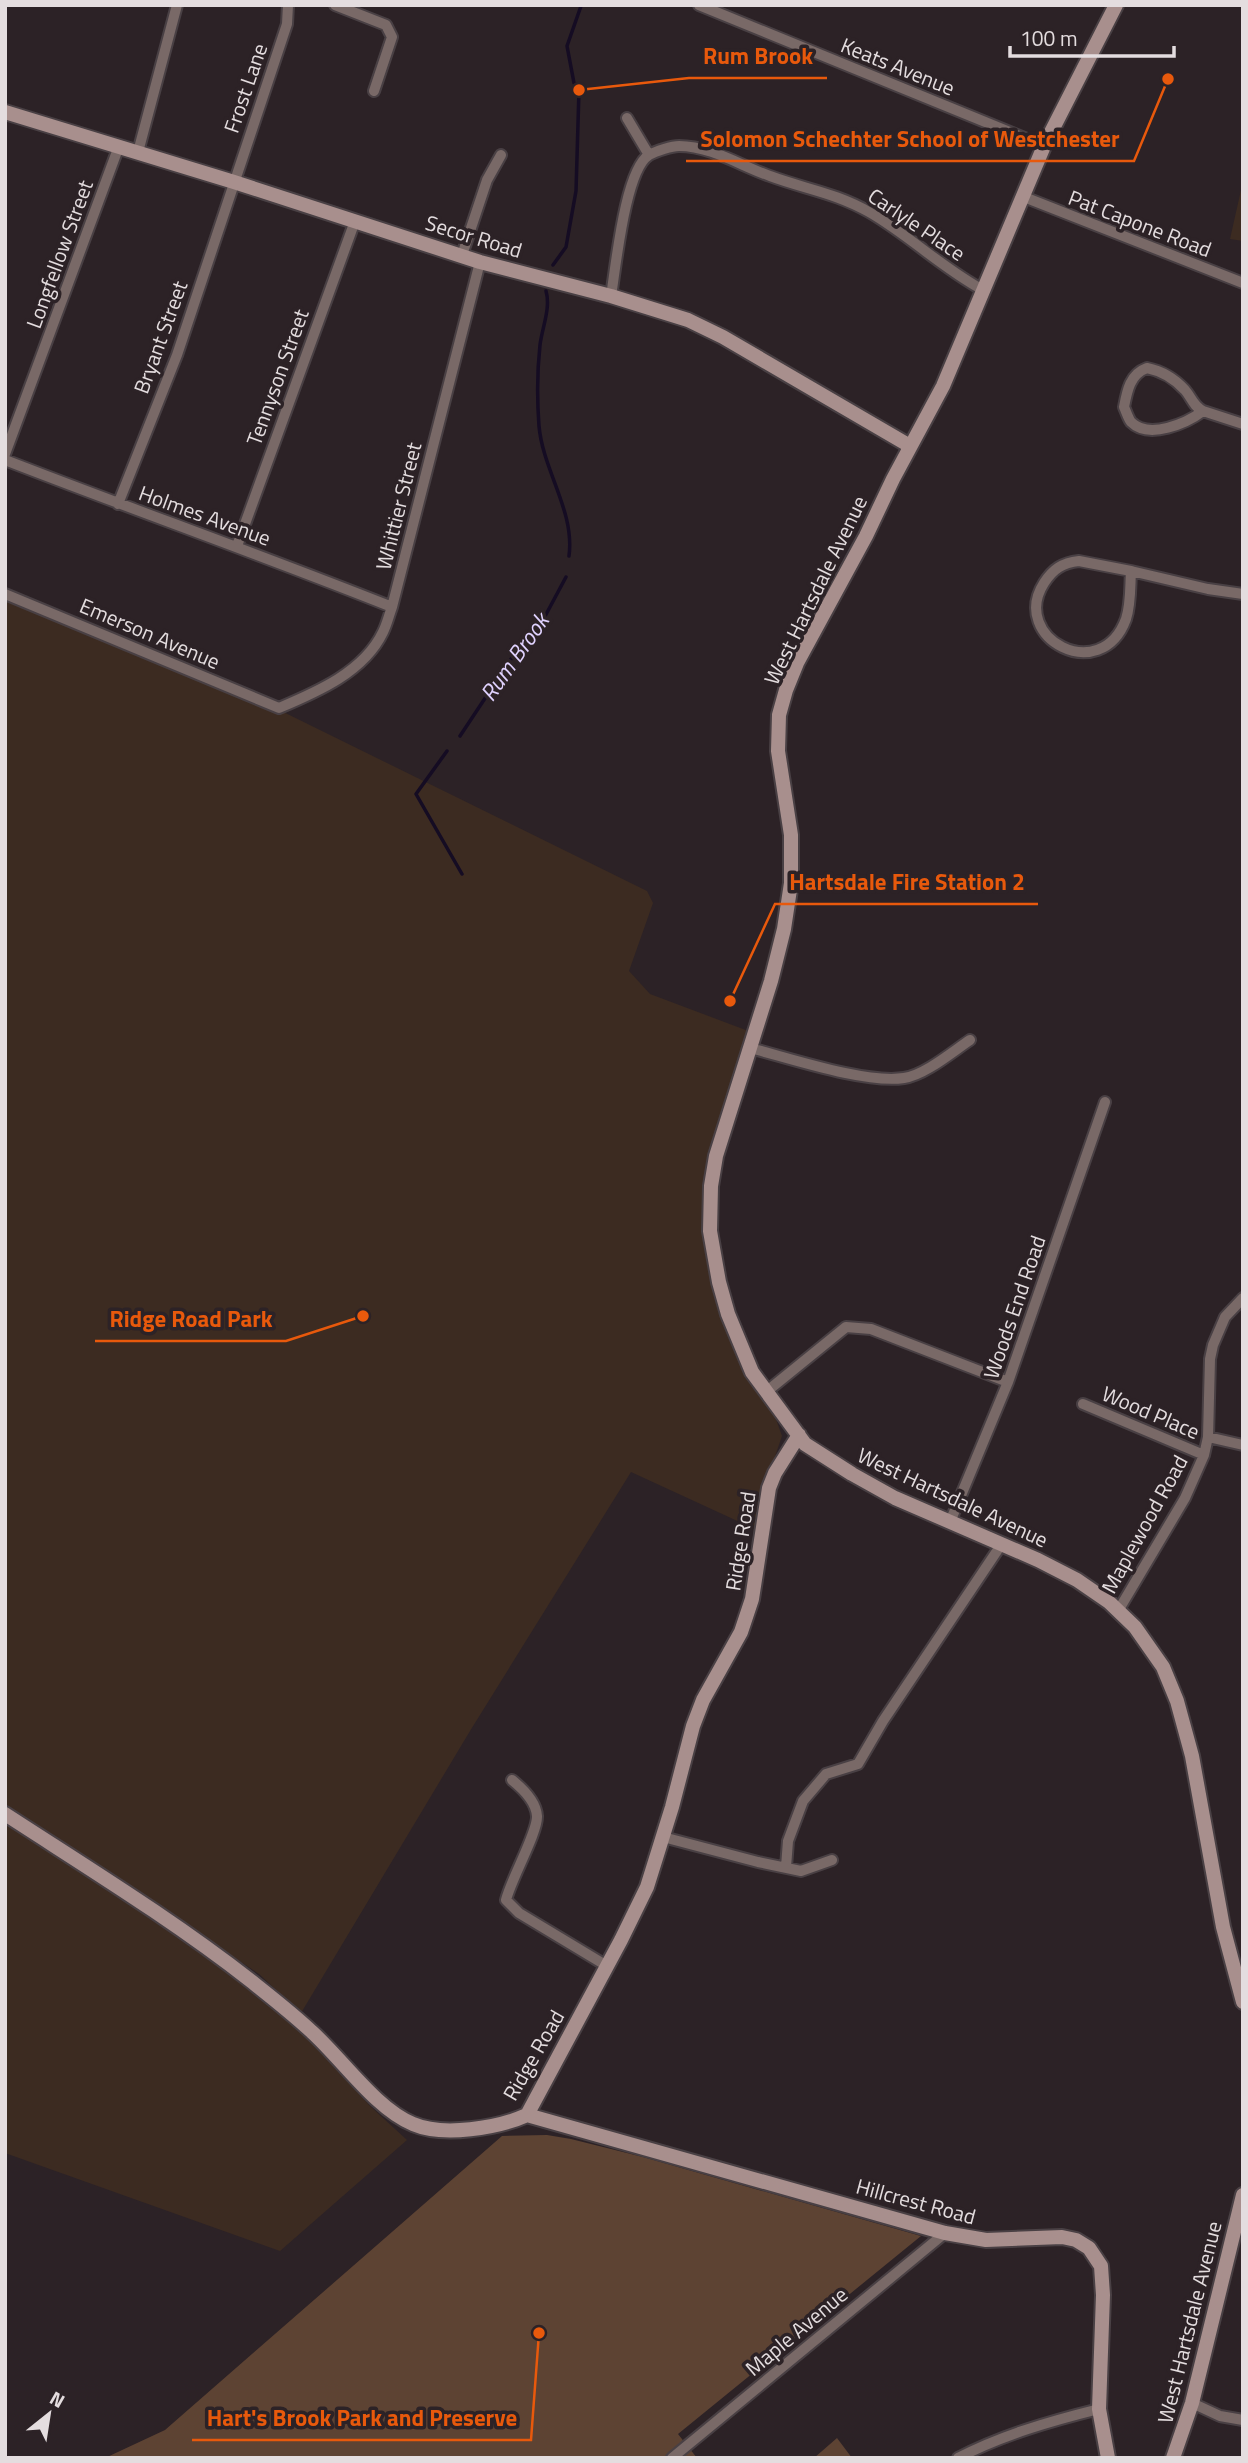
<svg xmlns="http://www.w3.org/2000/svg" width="1248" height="2463" viewBox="0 0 1248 2463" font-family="'Titillium Web',sans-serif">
<rect width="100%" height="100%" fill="#2c2226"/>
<path fill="#3c2b21" d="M1243 181V241L1230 239Z
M5 596 259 700 647 891 653 903 629 971 650 994 751 1032 719 1128 707 1235 711 1280 727 1330 744 1367 772 1408 782 1436 768 1477 757 1530 631 1472 470 1731 301 2013 259 1974 5 1804Z
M5 1817 214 1963 282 2015 309 2040 370 2106 407 2140 280 2251 5 2153Z"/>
<path fill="#5d4333" d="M547 2135 571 2139 643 2157 921 2236 678 2434 697 2458H105L165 2430 502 2136Z
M837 2438 852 2458H814Z"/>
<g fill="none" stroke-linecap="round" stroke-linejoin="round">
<path stroke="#150c23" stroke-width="3.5" d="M553 265 566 247 576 191 579 90V86L574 83 567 46 581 6
M546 291C551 308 542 328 540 345 537 372 537 399 539 426 543 471 575 511 569 556
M460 736 515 653 535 635 566 577
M447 751 416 794 462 874"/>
<g stroke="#494044" stroke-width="14">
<path id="street" d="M335 5 386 25 392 37 374 91
M699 5 1044 146
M627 118 649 155
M138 152 177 5
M1024 197 1243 283
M462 255 487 180 501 155
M611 296C616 266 625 170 649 155 656 151 672 146 679 146 711 146 741 166 770 176 805 189 836 193 869 212 909 235 942 268 983 290
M1147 368C1162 371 1174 378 1185 390 1192 398 1193 406 1203 411 1187 423 1149 440 1131 422 1128 418 1126 411 1124 407 1127 391 1130 374 1147 368Z
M1203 411 1243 424
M5 454 119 146
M5 460C134 510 264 556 392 607
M118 504 177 355 287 24 288 5
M237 546 355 221
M1079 561 1131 571C1130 587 1131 604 1126 619 1101 687 1009 638 1044 583 1053 569 1062 563 1079 561Z
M1131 571 1208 589 1243 594
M5 594 279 708C317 692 364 672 383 632 387 624 389 615 392 607L480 262
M750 1048C789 1058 866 1084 904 1078 925 1075 952 1052 970 1040
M766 1392 846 1327 871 1329 1008 1382
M1083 1404 1204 1455
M1208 1437 1243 1445
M950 1522 1008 1382 1105 1102
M1118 1611 1185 1498 1204 1455 1208 1437 1210 1359 1213 1345 1225 1317 1243 1298
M512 1780C522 1788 536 1801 537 1816 538 1832 511 1879 506 1900L519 1913 607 1966
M663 1837 758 1862 801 1871 832 1860
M786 1867 788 1841 803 1801 826 1774 858 1764 883 1721 1001 1545
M1192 2403 1220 2416 1243 2420
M672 2458 945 2233
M958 2458C1002 2435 1051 2421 1099 2409"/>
</g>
<g stroke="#494044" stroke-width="18">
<path id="secondary" d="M1116 5 1044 146 943 386 893 479 866 536 797 663 786 690 779 715 778 751 791 835V883L784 929 771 981 716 1156 711 1186 710 1231 719 1282 728 1314 752 1372 805 1444 852 1474 895 1498 1038 1560 1077 1580 1109 1602 1135 1627 1163 1667 1177 1701 1192 1756 1223 1927 1243 2002
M5 112 234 182 480 262 611 296 688 320 723 337 910 446
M5 1814C88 1868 173 1920 251 1981 271 1997 293 2014 312 2032 342 2059 376 2109 413 2124 443 2137 498 2128 527 2115L621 1940 647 1887 672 1807 693 1726 703 1700 741 1632 752 1599 769 1488 775 1473 799 1435
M527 2115 945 2233 986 2240 1062 2237 1076 2240 1089 2248 1101 2266 1103 2295 1099 2409 1108 2458
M1173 2458 1192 2403 1243 2195"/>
</g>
<use href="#street" stroke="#796967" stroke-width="10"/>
<use href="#secondary" stroke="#a88f8d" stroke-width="14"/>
</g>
<g text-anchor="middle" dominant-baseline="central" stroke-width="7" stroke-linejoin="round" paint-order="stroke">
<g font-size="21" fill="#e4dddf" stroke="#2c2226">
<text transform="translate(898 66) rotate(22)">Keats Avenue</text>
<text transform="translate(245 88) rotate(-71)">Frost Lane</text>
<text transform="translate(1140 223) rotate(21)">Pat Capone Road</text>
<text transform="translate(917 224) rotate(34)">Carlyle Place</text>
<text transform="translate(474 236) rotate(17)">Secor Road</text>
<text transform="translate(59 254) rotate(-70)">Longfellow Street</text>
<text transform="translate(160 337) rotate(-70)">Bryant Street</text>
<text transform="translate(277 377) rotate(-70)">Tennyson Street</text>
<text transform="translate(398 506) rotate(-76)">Whittier Street</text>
<text transform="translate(205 515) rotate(20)">Holmes Avenue</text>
<text transform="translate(815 590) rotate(-64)">West Hartsdale Avenue</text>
<text transform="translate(150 633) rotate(23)">Emerson Avenue</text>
<text transform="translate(1014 1307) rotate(-71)">Woods End Road</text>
<text transform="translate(1151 1412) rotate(23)">Wood Place</text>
<text transform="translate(953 1497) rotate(25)">West Hartsdale Avenue</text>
<text transform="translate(1144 1524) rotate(-61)">Maplewood Road</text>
<text transform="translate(740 1541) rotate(-81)">Ridge Road</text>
<text transform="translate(533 2055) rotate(-60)">Ridge Road</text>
<text transform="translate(916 2201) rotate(15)">Hillcrest Road</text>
<text transform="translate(1189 2322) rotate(-76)">West Hartsdale Avenue</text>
<text transform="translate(796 2331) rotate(-40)">Maple Avenue</text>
</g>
<g font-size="23" font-style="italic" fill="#e0d2fe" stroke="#2c2226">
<text transform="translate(514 657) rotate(-55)">Rum Brook</text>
</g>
</g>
<path fill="none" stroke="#e8590c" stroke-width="2.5" d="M579 90L689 78H827M1168 79L1134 161H686M730 1001L775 904H1038M363 1316L286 1341H95M539 2333L531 2440H192"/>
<g fill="#e8590c" stroke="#2c2226" stroke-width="2.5">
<circle cx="579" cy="90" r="7"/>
<circle cx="1168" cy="79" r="7"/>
<circle cx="730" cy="1001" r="7"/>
<circle cx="363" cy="1316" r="7"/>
<circle cx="539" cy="2333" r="7"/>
</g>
<g font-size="23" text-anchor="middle" font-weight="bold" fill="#e8590c" stroke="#2c2226" stroke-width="7" stroke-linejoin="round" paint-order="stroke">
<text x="758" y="64">Rum Brook</text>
<text x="910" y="147">Solomon Schechter School of Westchester</text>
<text x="907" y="890">Hartsdale Fire Station 2</text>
<text x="191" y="1327">Ridge Road Park</text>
<text x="362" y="2426">Hart's Brook Park and Preserve</text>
</g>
<rect width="1248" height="2463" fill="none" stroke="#e4dddf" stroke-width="14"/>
<g transform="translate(49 2414) rotate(30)" stroke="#2c2226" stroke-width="5" paint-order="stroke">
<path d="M0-5L12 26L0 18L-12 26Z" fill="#e4dddf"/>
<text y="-10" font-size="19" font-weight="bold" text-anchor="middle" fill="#e4dddf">N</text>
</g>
<path d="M1010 46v10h164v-10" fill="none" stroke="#e4dddf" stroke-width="3.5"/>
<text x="1020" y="46" font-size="21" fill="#e4dddf" stroke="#2c2226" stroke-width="5" paint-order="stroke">100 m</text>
</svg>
